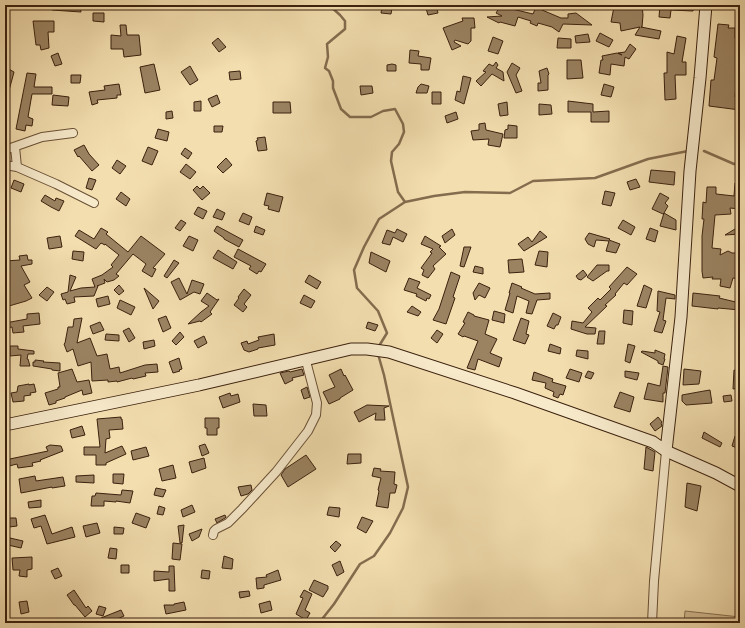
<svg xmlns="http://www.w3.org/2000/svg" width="745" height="628" viewBox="0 0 745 628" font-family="'Gentium Book Plus',serif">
<rect width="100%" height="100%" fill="#f3deaf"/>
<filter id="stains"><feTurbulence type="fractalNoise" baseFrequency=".005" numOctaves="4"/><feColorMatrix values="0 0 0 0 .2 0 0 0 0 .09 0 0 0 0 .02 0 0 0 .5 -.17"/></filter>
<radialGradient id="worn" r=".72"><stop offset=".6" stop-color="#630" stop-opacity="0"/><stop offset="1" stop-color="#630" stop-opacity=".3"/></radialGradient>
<path fill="#d4be94" stroke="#887051" d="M685 611 740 617V623H684Z"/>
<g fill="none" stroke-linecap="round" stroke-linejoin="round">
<path stroke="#846c4e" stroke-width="2.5" d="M329 5 340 15 345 21V29L327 44 328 57 325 68 329 71 333 81V88L341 109 350 117H371L383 111 395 109 403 124 404 132 399 144 392 152 391 161 398 192 405 202 434 196 465 192 510 193 533 181 595 178 648 159 688 151
M704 151 734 164H740
M379 346 387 333 378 311 357 288 354 270 364 247 379 219 405 202
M319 623 334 604 360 564 374 556 390 533 403 508 408 487 384 375 378 354"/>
</g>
<path fill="#9b8362" stroke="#3b210e" d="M53 5H80L81 12 52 10Z
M425 5H436L438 13 428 15Z
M501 5H511V7H512V9L533 14 537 5H544L542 10 561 18H568V14L576 13 592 25 563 24 559 32 552 27 538 23 537 26 530 23 531 21 518 17 515 26 500 22 499 23 487 17 502 16 496 13Z
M616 5H626V7L642 5 643 15 642 27H641L661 31 659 39 635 35 640 27 621 31 620 23 611 22 614 7H616Z
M660 5H694L693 11 671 10 670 18 659 17Z
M382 7 392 8 391 14 381 13Z
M93 13H104V22L93 21Z
M462 18H474L475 28H471V41L468 44 455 40 454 42 461 46 452 50 443 28 463 21Z
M33 21H54V32H48L49 48 41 50 40 45H36Z
M718 24 729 25 728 28H735V38H740V72L737 71V74L735 97H740V110L709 106 711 80H714L717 58 714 57Z
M120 25H126L127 35H139L141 55 124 57 123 49H111V35L121 36Z
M600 33 613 40 609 47 596 41Z
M588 34 590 42 576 43 575 36Z
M677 36 686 38 682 62H686V75H675L676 99 665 100 664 73H667V52L674 54Z
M493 37 503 41 498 54 488 51Z
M218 38 226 47 219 52 212 43Z
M558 38 571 39V48H557Z
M630 44 636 49 629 59 625 57 624 66 611 64 610 75 599 73 601 60H603L602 56 617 53 622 55 618 53 625 52Z
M410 50 419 51 418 56 431 58 429 70H421V64L409 63Z
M58 53 62 64 55 66 51 56Z
M567 60H581L583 78 567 79Z
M496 62 498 65 496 68 503 72 504 81 492 74 481 86 476 81 486 72 483 71 489 64 493 66Z
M512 63 520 68 516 75 522 91 516 93 507 72Z
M154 64 160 90 145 93 140 67Z
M392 64 396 65V71H387V65Z
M190 66 198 80 190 85 181 72Z
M5 67 14 72 7 98H5Z
M547 68 549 74 548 75V90L538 91V83H541L539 71Z
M240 71 241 79 230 80 229 72Z
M27 73 36 74 34 87H52V94H32L28 117 33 119 32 126 26 125 25 131 16 129Z
M71 75H81L80 83H71Z
M463 76 471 78 464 104 455 100 457 91 460 92Z
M119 84 121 95H117V98L97 100 98 103 92 105 89 92 105 90 104 86Z
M421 84 429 86 427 93H416L418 87Z
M604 84 614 87 611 97 601 95Z
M360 86H372L373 93 361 95Z
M432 92H441V104H432Z
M53 95 69 97 68 106 52 105Z
M217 95 220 103 212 107 208 99Z
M201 101V111H194V102Z
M568 101 593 104V112L609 111V122H591V112H568Z
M273 102H290L291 113H273Z
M507 102 508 115 500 116 498 104Z
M539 104 551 105 552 114 539 115Z
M172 111 173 118 166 119V112Z
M456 112 458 119 447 123 445 116Z
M485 123 486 130 503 134 500 147 488 145 489 139 473 140 471 131 479 130V124Z
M508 125 517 126V138H504L505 130 508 129Z
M214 126H223L222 132H214Z
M158 129 169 132 167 141 155 138Z
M265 137 267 150 258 151 256 141 258 140 257 138Z
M84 145 89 154 99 165 92 171 79 156 78 157 74 150Z
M148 147 158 151 152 165 142 161Z
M185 148 192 153 188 159 181 154Z
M226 158 232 165 223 173 217 167Z
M117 160 126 166 120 174 112 168Z
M186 164 196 172 190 179 180 172Z
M651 170 675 172 674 185 649 182Z
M89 178 96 180 92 190 86 188Z
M636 179 640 187 630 190 627 182Z
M14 180 24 184 21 192 11 188Z
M735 183H740V209L730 208 731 214 715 215 712 248 721 249 720 255 728 251 732 253H740V279L733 278 730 288 720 286 721 279H712L713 277 703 278 702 271V236L704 219H702L703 202 706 203 707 187H716V194L734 196Z
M197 186 200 189 203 186 210 193 202 200 193 190Z
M605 191 615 193 611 206 602 204Z
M121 192 130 199 126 206 116 199Z
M267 193 283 197 279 212 268 209 269 206 264 205Z
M660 193 669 198 665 203 668 206 664 213 676 220V230L660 226 664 213 663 214 652 209Z
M45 195 55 201 56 198 64 201 59 211 51 207 41 201Z
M198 207 207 211 203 219 194 214Z
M217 209 225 213 222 220 213 217Z
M243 213 252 217 249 225 239 221Z
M181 220 186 223 180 231 175 228Z
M623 220 635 227 631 235 618 228Z
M217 226 243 240 239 247 224 239V238L214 231Z
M256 226 265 230 263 235 254 232Z
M740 226V234L725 235Z
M101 228 108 232 106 234 128 252 141 236 165 254 153 268 156 269 152 277 142 271 146 264 133 254 116 274 119 276 114 280 107 282 104 279 105 283 97 286H98L94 296 74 297 75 302 67 304 65 299 63 300 61 294 68 292 70 275 76 277 70 291 81 288 95 287 92 279 102 275 113 267 111 265 119 255 105 244V245L101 243 96 249 75 236 79 230 94 239Z
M650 228 658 231 655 242 646 239Z
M397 229 407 234 403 242 393 237 390 245 382 243 387 230 395 233Z
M452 229 455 235 445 243 442 236Z
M540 231 547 237 524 251 518 244 528 237 532 242Z
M589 233 610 239 609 240 620 244 616 253 606 251 609 241 596 240 594 247 588 244 585 239Z
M60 236 62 247 49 249 47 238Z
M189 236 198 240 193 251 183 246Z
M425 236 441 246 439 247 446 254 433 266 435 269 428 278 422 275 424 270 421 268 432 253 430 252 433 249 421 244Z
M464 247H471L464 267 460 266Z
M238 249 266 264 261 272 259 271 257 274 249 269 251 266 234 257Z
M218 250 237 262 233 269 213 258Z
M73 251 84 252 83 261 72 259Z
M539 251 548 252 547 267 535 265Z
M371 252 390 261 386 272 369 263Z
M27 255 28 260H32V264L21 266 30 282 24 285 32 298 26 301 9 306 5 291V261L20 260 19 256Z
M522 259 524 272 509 273 508 260Z
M174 260 179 263 167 278 164 276Z
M597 265H609V271H607L593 281 587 277Z
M475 266 483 268V274L473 272Z
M627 267 637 274 627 285 624 283 615 294 616 295 605 305 607 306 585 327 596 328 595 334H587L571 329 572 321 583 323 592 312 588 308 598 298 600 300 611 289 609 287Z
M583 270 587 275 581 280 578 279 576 276Z
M451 272 460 276 453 297 455 298 446 324 433 320 439 309Z
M309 275 321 282 317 289 305 282Z
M179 278 187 294 192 280 204 284 200 294 194 292 180 300 171 282Z
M409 278 420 282 417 288 431 295 429 299 427 298 426 301 416 296 417 294 404 290Z
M479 283 490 288 485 298 479 295 475 300 473 293Z
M512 283 522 287 521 288 535 294 550 293V299L537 300 532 314 526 313 529 301 517 296 513 313 505 310 510 293H509Z
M119 285 124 291 119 295 114 290Z
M644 285 652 289 646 308 637 306Z
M47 287 54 292 47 301 39 295Z
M144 288 159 301 153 309Z
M244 289 251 295 244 304 247 307 243 312 234 305 239 298 238 297Z
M658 291 675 295V299L666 298 663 320 666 321 662 333 654 331 660 312 657 311Z
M207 293 217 300 219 299 210 312 212 314 201 322 200 321 188 324 201 312 209 306 201 301Z
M693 293 720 296 719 298 740 303V310L718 308V309L692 306Z
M304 295 315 301 311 308 300 303Z
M108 296 110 304 98 307 96 299Z
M120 300 135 307 131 315 117 308Z
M412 306 421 312 418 316 407 312Z
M624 310 633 311 632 325 623 323Z
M494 311 505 314 504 323 492 320Z
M468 312 474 315V316L489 320 485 334 497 339 490 353 502 358 499 367 478 359 475 370 467 368 478 341 464 336 463 337 458 334 465 323 463 322Z
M39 313 40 324 23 326 24 332 13 333 12 327 6 328 5 323 27 319V314Z
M553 313 561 317 558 325H556L554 329 547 326Z
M166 316 171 328 163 332 158 319Z
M82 318 77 343 90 338 97 356 107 354 110 369 119 367 120 373 145 365 157 364 158 372 145 373 146 376 133 379 132 378 117 382V381L108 382V380L92 381 91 362 78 366 73 349 67 352 64 344 65 343 68 327H73L74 319Z
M521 318 529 321 526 334 529 335 525 344 513 340Z
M100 322 104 330 93 334 90 326Z
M368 322 378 325 375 331 366 328Z
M129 328 135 338 129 342 123 331Z
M437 330 443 334 437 343 431 338Z
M599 331H605L604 344H597Z
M180 332 184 337 176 345 172 341Z
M106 334 119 335V341L105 340Z
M274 334 275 345 258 348V349L249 352 244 350 241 343 247 341 248 344 259 340 258 337Z
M204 336 207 343 198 348 194 341Z
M154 340 155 346 144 349 143 342Z
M550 344 561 348 560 354 548 351Z
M628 344 635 346 630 363 625 361Z
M10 346H18V349L34 351V354H28L27 359H28L30 366H20L21 355 10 356Z
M577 350 588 351V359L576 356Z
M655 350 665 354 664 359H665L663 365 658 363V361L641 352 642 351 655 353Z
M179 358 182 369 179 370 180 371 173 373 169 362Z
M35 360 44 361 43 362 60 363V371L52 370V369L33 366V362H35Z
M663 366 668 367 665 393H663V402L644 399 648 383 660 386Z
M72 369 77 382 89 380 92 393 83 395 82 390 65 397V398L56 401V403L49 405 45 393 58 389V387H60L58 373Z
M302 369 304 375 292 378 293 380 285 384 280 373 289 371 290 372Z
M341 369 344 376 345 375 353 390 340 398V399L329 404 323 392 335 387 329 375Z
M570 369 582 373 579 382 566 378Z
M684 369 701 371 699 384 683 385Z
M734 370 740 371V388L733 389Z
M588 371 594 373 591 379 585 377Z
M625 371 639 373 637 380 625 377Z
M534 372 553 379 552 382 566 386 563 395 560 394 558 398 553 396 554 392 545 388 546 383 532 380Z
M29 384V385L34 384 36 392 30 393 31 395 24 396V401L13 402 11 393 17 392 18 386Z
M307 387 310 397 304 399 301 390Z
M710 390 712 403 686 405 682 401V395L704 391Z
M620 392 634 397 630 412 614 407Z
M230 393 231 396 238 394 240 402 223 408 219 397Z
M731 395 732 401 724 402 723 396Z
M253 404 266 405 267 416H254Z
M367 405 389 406 384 408 385 420H375L376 413 359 422 354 412Z
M121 417V419H122L123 429 109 430 110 438 106 439 105 453 122 446 126 454 106 463V465H96V455H84V447H100L97 419Z
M658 417 662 422 661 423 662 426 655 431 650 424Z
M205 418H219V428H217V435H207V428H205Z
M82 426 85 435 72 438 70 430Z
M704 432 722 443 720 447 702 438Z
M735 436 740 437V449L732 446Z
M205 444 209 453 202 456 199 446Z
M50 445 61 446 63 451 40 460 41 461 32 463 33 466 18 468 17 464 5 467V460L48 451 46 447Z
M146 447 149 456 133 460 131 451Z
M646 447 655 452 653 471 644 469Z
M348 454H361V463L347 464Z
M306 455 316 469 288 487 281 475 285 469Z
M204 458 206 468 192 473 189 462Z
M173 465 176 478 162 481 159 469Z
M374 468 381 469 380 471 395 472 394 484 397 485 395 493H390L388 508 376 506 379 491 378 490 381 478 372 476Z
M113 474H124L123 484 113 483Z
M94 475V483L76 482V476Z
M35 476 36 481 63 477 65 486 52 488V487L21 493 19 479Z
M687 483 701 486 697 511 685 507Z
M251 485 252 490 248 494 241 496 238 487Z
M156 488 166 490 163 497 154 495Z
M122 490 133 491 130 503 116 501V502L104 501V506H91L92 496H95L96 493 121 495Z
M41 500V507L29 508 28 502Z
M192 505 195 512 183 517 181 510Z
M159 506 165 508 163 515 157 514Z
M329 507 340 508 339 517 327 515Z
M136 513 150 518 146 528 132 523Z
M45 515 52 534 72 527 75 537 47 544 41 526 34 528 31 519Z
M225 515 226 517 225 518 217 523 215 519Z
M362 517 373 521 366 533 357 528Z
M8 518H16L17 526 9 527Z
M97 523 100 533 86 537 83 526Z
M184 525 182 543H180L178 526Z
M114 527 124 528 123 534H114Z
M202 529 199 537 192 541 189 534Z
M10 538 23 541 21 548 8 545Z
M336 541 341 545 335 552 330 547Z
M173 543 182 544 180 560 172 559Z
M110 548 117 549 116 559 108 558Z
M224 556 233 559 232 569 222 568Z
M32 557V569L27 570V577L19 576 20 570H13L12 558Z
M340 561 344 572 337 576 332 565Z
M121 565H129V573H121Z
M169 566H174L175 591H169V579L154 581V571L169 572Z
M58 568 62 576 55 579 51 571Z
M202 570 210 571 209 579 201 578Z
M278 570 281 580 264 585V588L257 589 256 578 267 577 266 575Z
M314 580 328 586V589L323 597 309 590Z
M74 590 86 608 88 606 92 611 85 617 75 605H74L67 595Z
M304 590 312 594 305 610 310 613 306 620 296 614 303 598 300 597Z
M249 591 250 596 240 598 239 592Z
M27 601 29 612 21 614 19 602Z
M270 601 272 610 261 613 259 604Z
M184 602 186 610 166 614 164 605H174V604Z
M99 606 106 608 103 616 96 614Z
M121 610 124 616 108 623H96L101 618Z"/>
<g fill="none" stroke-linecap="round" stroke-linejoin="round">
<g stroke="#695036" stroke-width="10">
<path id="street" d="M15 147 17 167
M5 150 42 137 73 133
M5 165 17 167 56 184 94 203
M213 535 214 531 216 529 228 523 242 509 254 496 276 472 308 431 316 415 317 403 306 361
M652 623 654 581 666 451"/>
</g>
<g stroke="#3b210e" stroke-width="13">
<path id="secondary" d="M5 425 199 385 351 349H367L389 352 515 393 653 442 666 451 716 473 740 486
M666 451 681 317 690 171 700 78 706 5"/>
</g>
<use href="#street" stroke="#f7eacb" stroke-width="8"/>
<use href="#secondary" stroke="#f7eacb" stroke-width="11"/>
</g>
<rect width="745" height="628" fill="none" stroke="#f3deaf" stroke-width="20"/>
<rect x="6" y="6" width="733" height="616" fill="none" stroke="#3b210e" stroke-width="2"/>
<rect x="10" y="10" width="725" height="608" fill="none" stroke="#3b210e"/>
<rect width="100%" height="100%" filter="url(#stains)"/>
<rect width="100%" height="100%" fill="url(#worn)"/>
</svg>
